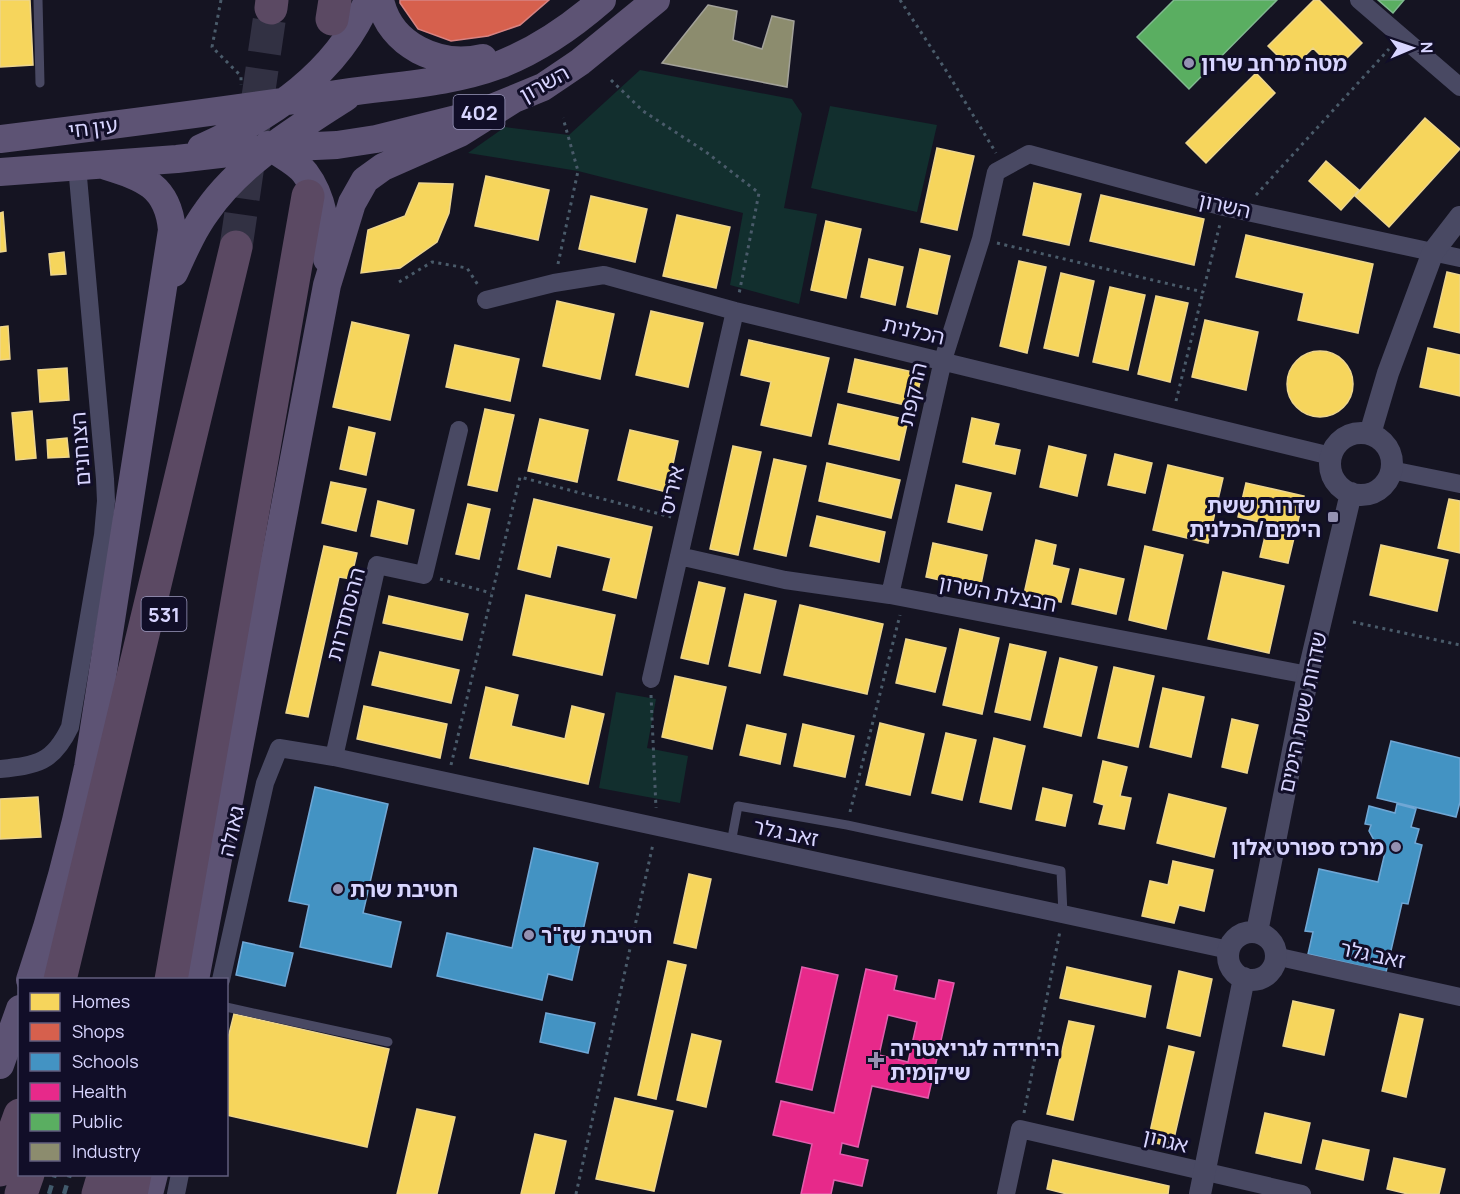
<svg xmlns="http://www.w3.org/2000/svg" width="1460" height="1194" viewBox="0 0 1460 1194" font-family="Manrope,'Noto Sans Hebrew',sans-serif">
<rect width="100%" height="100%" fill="#151422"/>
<path fill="#122f2e" d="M640 70 792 99 802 114 784 208 817 214 799 304 730 285 743 213 578 171 468 153 505 127 569 135Z
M830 106 937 125 917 212 811 188Z
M616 692 656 699 647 748 688 756 680 803 599 788Z"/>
<path fill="#f6d55c" stroke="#edd58d" stroke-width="1.5" d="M0 0H30L33 65 0 67Z
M1314 0H1319L1362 43 1335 70 1313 48 1291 69 1268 46Z
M1256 73 1275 93 1206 163 1186 143Z
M1425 118 1460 149 1389 227 1355 196Z
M937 148 974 156 957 230 921 222Z
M1326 161 1359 190 1341 210 1309 181Z
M486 176 549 190 538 240 475 226Z
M419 183 453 184 449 213 437 242 400 268 361 273 368 230 405 216Z
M1034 183 1081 194 1069 245 1023 235Z
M1101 195 1204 219 1194 265 1090 241Z
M591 196 647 209 635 262 579 249Z
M3 212 6 251 0 252V213Z
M677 215 730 227 716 288 663 276Z
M826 221 861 229 846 298 811 290Z
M1246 235 1373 264 1358 333 1298 320 1304 293 1236 277Z
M920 249 950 256 937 314 907 307Z
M64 252 66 274 51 275 49 254Z
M869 259 903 267 895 305 861 297Z
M1019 261 1046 267 1027 353 1000 346Z
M1447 272 1460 275V333L1434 327Z
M1061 273 1094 281 1078 356 1044 348Z
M1110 287 1145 295 1128 370 1093 362Z
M1156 296 1188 303 1170 382 1138 374Z
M557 301 614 314 600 379 543 366Z
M651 311 703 323 688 387 636 375Z
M1205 320 1258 332 1246 390 1192 377Z
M352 322 409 335 390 420 333 407Z
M8 326 10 359 0 360V327Z
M749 340 829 358 811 436 761 425 771 382 741 375Z
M455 345 519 359 510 401 446 387Z
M1428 348 1460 355V396L1420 387Z
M1287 384a33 33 0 1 1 66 0a33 33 0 1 1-66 0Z
M855 359 922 374 914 407 848 392Z
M67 368 69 400 40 402 38 370Z
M838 404 908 420 899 460 829 444Z
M485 409 514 415 497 491 468 485Z
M32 411 36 458 16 460 12 413Z
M972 418 999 424 994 445 1020 450 1015 474 963 462Z
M540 419 588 430 577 482 528 471Z
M349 427 375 433 366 475 340 469Z
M630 430 678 441 667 492 618 480Z
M67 438 69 457 48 458 47 440Z
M733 446 761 452 738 555 710 549Z
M1049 446 1086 455 1077 496 1040 487Z
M1115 454 1152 463 1145 493 1108 485Z
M774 459 806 466 786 556 754 549Z
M827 463 900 480 891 518 819 501Z
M1168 465 1223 478 1208 543 1153 530Z
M331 482 366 489 356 531 322 523Z
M1246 483 1304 496 1288 563 1260 557 1268 524 1238 517Z
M956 485 991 493 982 530 948 522Z
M534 499 652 527 636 598 603 590 611 558 557 545 550 577 518 569Z
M1449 499 1460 501V553L1438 548Z
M378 501 414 510 407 544 371 536Z
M468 504 490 509 479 559 456 554Z
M817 516 885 532 879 562 810 546Z
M1036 540 1056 545 1052 565 1069 569 1061 602 1024 594Z
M933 543 987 555 980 589 926 577Z
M1381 545 1448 560 1437 611 1370 595Z
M324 546 357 553 351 579 339 577 308 717 286 713Z
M1145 546 1183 555 1166 629 1129 620Z
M1080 569 1124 579 1116 614 1072 604Z
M1223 572 1284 586 1269 653 1208 639Z
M699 582 725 588 708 664 681 658Z
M745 594 776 601 760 673 729 666Z
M526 595 615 615 602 675 513 655Z
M389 596 468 614 462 640 383 623Z
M800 605 883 624 867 694 784 675Z
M960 629 999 638 982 714 943 705Z
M906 639 946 648 935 692 896 683Z
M1010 644 1046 652 1030 720 995 712Z
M380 652 459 670 451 703 372 685Z
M1060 658 1097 667 1081 736 1044 727Z
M1114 667 1154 676 1138 747 1098 738Z
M675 676 726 687 712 749 662 737Z
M486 687 518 695 511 726 565 739 572 706 604 714 588 784 470 758Z
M1163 688 1204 697 1191 757 1150 747Z
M364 706 447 724 440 758 357 739Z
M1232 719 1258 725 1247 773 1222 767Z
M880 723 924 734 910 795 866 785Z
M803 724 854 736 845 777 794 766Z
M747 725 786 734 780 764 740 755Z
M946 733 976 740 962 800 932 793Z
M994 738 1025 746 1011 809 980 802Z
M1103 761 1127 767 1120 796 1131 798 1124 829 1099 824 1104 805 1094 802Z
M1043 788 1072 795 1065 826 1036 820Z
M1169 794 1226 808 1214 857 1157 843Z
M38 797 41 837 0 839V799Z
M1173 861 1213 870 1204 911 1179 905 1174 923 1142 916 1150 881 1168 885Z
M689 874 711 879 696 948 674 943Z
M668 961 686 965 656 1099 638 1095Z
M1067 967 1151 986 1145 1017 1060 998Z
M1179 971 1212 979 1200 1036 1167 1028Z
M1293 1001 1334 1010 1324 1055 1283 1046Z
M234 1014 389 1049 367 1147 226 1115V1046Z
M1400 1014 1423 1019 1406 1097 1382 1091Z
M1069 1021 1094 1026 1073 1120 1047 1114Z
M692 1034 721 1041 706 1107 677 1100Z
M1169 1046 1194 1052 1172 1147 1148 1141Z
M615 1098 673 1111 654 1191 596 1179Z
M417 1109 455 1117 437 1194H397Z
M1265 1113 1310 1123 1301 1163 1256 1153Z
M535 1134 566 1141 554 1194H521Z
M1323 1140 1369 1150 1363 1180 1316 1169Z
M1394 1158 1445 1169 1439 1194H1408L1387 1189Z
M1053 1160 1169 1186 1168 1194H1067L1047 1189Z"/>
<path fill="#d6604d" stroke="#d78382" stroke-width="1.5" d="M400 0H549L520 25 488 36 451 41 418 29 400 3Z"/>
<path fill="#4393c3" stroke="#70a7d5" stroke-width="1.5" d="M1391 741 1460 758V802L1456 817 1377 798Z
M315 787 388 804 363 913 401 922 391 967 300 947 309 905 289 901Z
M1397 804 1416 809 1411 827 1419 829 1415 843 1422 845 1408 904 1402 903 1386 972 1308 954 1313 932 1305 931 1319 869 1378 882 1386 848 1383 842 1374 840 1369 831 1371 825 1365 824 1369 806 1395 813Z
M534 848 598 863 572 980 548 974 542 1000 437 976 447 933 512 948Z
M243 942 293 953 285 986 236 975Z
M546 1013 595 1023 588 1053 540 1042Z"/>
<path fill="#e7298a" stroke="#e25dad" stroke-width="1.5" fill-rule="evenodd" d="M802 967 838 975 812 1090 776 1082Z
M866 969 897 976 894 990 935 999 939 980 954 983 928 1098 872 1086 858 1147 842 1143 840 1154 868 1160 862 1186 834 1180 831 1194H801L812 1144 773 1135 781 1101 834 1113ZM888 1015 917 1022 908 1062 879 1055Z"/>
<path fill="#5aae61" stroke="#80ba90" stroke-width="1.5" d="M1174 0H1277L1189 89 1137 37Z
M1378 0H1404L1393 13Z"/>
<path fill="#8c8c6e" stroke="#a3a29a" stroke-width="1.5" d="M708 5 737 11 733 40 762 49 772 16 794 21 787 87 662 63Z"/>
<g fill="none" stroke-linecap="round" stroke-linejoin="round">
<path stroke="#323143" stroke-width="33" stroke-dasharray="33 16" stroke-linecap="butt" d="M236 247 271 8"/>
<path stroke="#4a5b6a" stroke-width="3" stroke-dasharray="3 4.5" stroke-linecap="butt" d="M221 0 212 47 241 76V85
M900 0 947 72 996 153
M611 80 643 111 706 152 759 193 739 294
M1256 195 1389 49
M997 243 1203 292 1220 224
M558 264 578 171 563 118
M399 282 432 262 467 268 478 285
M1176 401 1203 292
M1387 440 1395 452
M1368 500 1385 493 1390 487
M440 579 491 593
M1353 622 1460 645
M651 695 656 808
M451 765 520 477 671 517
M850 812 900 615
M1024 1113 1060 931
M576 1194 653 844"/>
<path stroke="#494963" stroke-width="9" d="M38 0 40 83
M731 843 738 806 847 825 1061 871 1063 914
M226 1007 388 1042"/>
<path stroke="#494963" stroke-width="18" d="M1359 0 1460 87
M486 300 554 283 604 275 735 311 1331 456
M1391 470 1460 484
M679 556 785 580 890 595 1308 675
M890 595 943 360 981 239 996 172 1029 154 1224 207 1460 258
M651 679 735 311
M334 757 377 565 424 575 459 430
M0 769C37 765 53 763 70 727L103 535 106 501 105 479 77 166
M1275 956 1460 997
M221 980 265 783 279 748 334 757 1229 950
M176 1194 180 1174
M1006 1194 1020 1129 1302 1194"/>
<path stroke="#494963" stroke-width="22" d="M1330 464a31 31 0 1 1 62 0a31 31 0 1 1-62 0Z
M1370 434 1388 373 1433 252 1460 217
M1257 932 1308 675 1351 493
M1228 956a24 24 0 1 1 48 0a24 24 0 1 1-48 0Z
M1200 1194 1244 978"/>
<path stroke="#5d5374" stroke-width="28" d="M380 0C390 46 439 68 483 58
M0 139C114 125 229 110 343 93 395 85 448 84 499 65 538 50 571 27 602 0
M268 145C280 155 296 161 305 173 324 198 327 230 327 259
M201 148C271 117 338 73 368 0
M0 172 177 159 272 148 337 145 376 139 460 118 492 108 543 87 580 62 656 0
M174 273C184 251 193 230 207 211 241 162 297 129 346 97
M30 980C54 909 73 839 88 767L172 230C168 184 141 177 103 165
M195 980 327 285 352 203 365 180 383 167 460 133 514 99
M0 1065 20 1009
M149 1194 154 1174"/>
<path stroke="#5b4963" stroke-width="33" d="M271 8 272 0
M332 19 335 0
M60 980 236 247
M171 980 308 196
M0 1170 20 1115
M21 1194 28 1174
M98 1194 104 1174
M131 1194 135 1174"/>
<path stroke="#415a6c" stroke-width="4.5" stroke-dasharray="9 8" stroke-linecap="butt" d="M49 1194 55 1174
M64 1194 70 1174"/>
</g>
<g fill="#9491b2" stroke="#110e28" stroke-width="2">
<circle cx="1189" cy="63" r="6"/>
<rect x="1327" y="511" width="12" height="12" rx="3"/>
<circle cx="1396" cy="847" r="6"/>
<circle cx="338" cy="889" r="6"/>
<circle cx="529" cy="935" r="6"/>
<path d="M873 1051h6v6h6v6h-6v6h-6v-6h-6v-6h6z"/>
</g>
<g text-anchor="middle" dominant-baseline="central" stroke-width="6" stroke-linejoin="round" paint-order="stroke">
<g fill="#110e28" stroke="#9c99be" stroke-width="1.5">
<rect x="453.5" y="95" width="51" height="34" rx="4.5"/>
<rect x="141.5" y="597" width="45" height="34" rx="4.5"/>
</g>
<g font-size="20" font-weight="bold" fill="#d8d5ff">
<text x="479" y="112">402</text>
<text x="164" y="614">531</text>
</g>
<g font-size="21" font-weight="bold" fill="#d8d5ff" stroke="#110e28" text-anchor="start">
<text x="1201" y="63">מטה מרחב שרון</text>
<text x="1321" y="505" text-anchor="end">שדרות ששת<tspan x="1321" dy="24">הימים/הכלנית</tspan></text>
<text x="1384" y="847" text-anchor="end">מרכז ספורט אלון</text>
<text x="350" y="889">חטיבת שרת</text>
<text x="541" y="935">חטיבת שז"ר</text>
<text x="890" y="1048">היחידה לגריאטריה<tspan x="890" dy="24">שיקומית</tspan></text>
</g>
<g font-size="21" fill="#d8d5ff" stroke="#110e28">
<text transform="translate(544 83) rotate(-29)">השרון</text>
<text transform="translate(93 127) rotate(-7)">עין חי</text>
<text transform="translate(1225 205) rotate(13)">השרון</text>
<text transform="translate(914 330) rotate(13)">הכלנית</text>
<text transform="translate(912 394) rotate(-77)">הרקפת</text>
<text transform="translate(80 449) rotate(-94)">הצנחנים</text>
<text transform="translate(671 490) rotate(-77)">איריס</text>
<text transform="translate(998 593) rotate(11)">חבצלת השרון</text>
<text transform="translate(345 614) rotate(-75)">ההסתדרות</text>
<text transform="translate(1302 712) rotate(-78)">שדרות ששת הימים</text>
<text transform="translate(231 831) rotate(-77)">גאולה</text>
<text transform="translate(786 832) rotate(12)">זאב גלר</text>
<text transform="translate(1373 954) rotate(12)">זאב גלר</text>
<text transform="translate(1166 1140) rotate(13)">אגרון</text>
</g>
</g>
<rect x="18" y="978" width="210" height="198" fill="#110e28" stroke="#615e7e" stroke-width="1.5"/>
<rect x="30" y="993" width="30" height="18" fill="#f6d55c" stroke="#615e7e" stroke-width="1.5"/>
<text x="72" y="1008" font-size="18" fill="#d8d5ff">Homes</text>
<rect x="30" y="1023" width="30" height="18" fill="#d6604d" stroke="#615e7e" stroke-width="1.5"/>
<text x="72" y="1038" font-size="18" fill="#d8d5ff">Shops</text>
<rect x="30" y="1053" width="30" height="18" fill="#4393c3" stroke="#615e7e" stroke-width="1.5"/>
<text x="72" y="1068" font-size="18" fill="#d8d5ff">Schools</text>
<rect x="30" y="1083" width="30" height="18" fill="#e7298a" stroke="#615e7e" stroke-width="1.5"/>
<text x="72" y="1098" font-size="18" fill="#d8d5ff">Health</text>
<rect x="30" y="1113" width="30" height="18" fill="#5aae61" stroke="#615e7e" stroke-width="1.5"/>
<text x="72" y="1128" font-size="18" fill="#d8d5ff">Public</text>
<rect x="30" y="1143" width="30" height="18" fill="#8c8c6e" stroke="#615e7e" stroke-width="1.5"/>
<text x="72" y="1158" font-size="18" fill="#d8d5ff">Industry</text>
<g transform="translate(1412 48) rotate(88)" stroke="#110e28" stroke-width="4.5" paint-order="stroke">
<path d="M0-4.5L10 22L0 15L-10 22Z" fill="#d8d5ff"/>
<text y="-9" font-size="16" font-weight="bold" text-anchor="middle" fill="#d8d5ff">N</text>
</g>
</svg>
